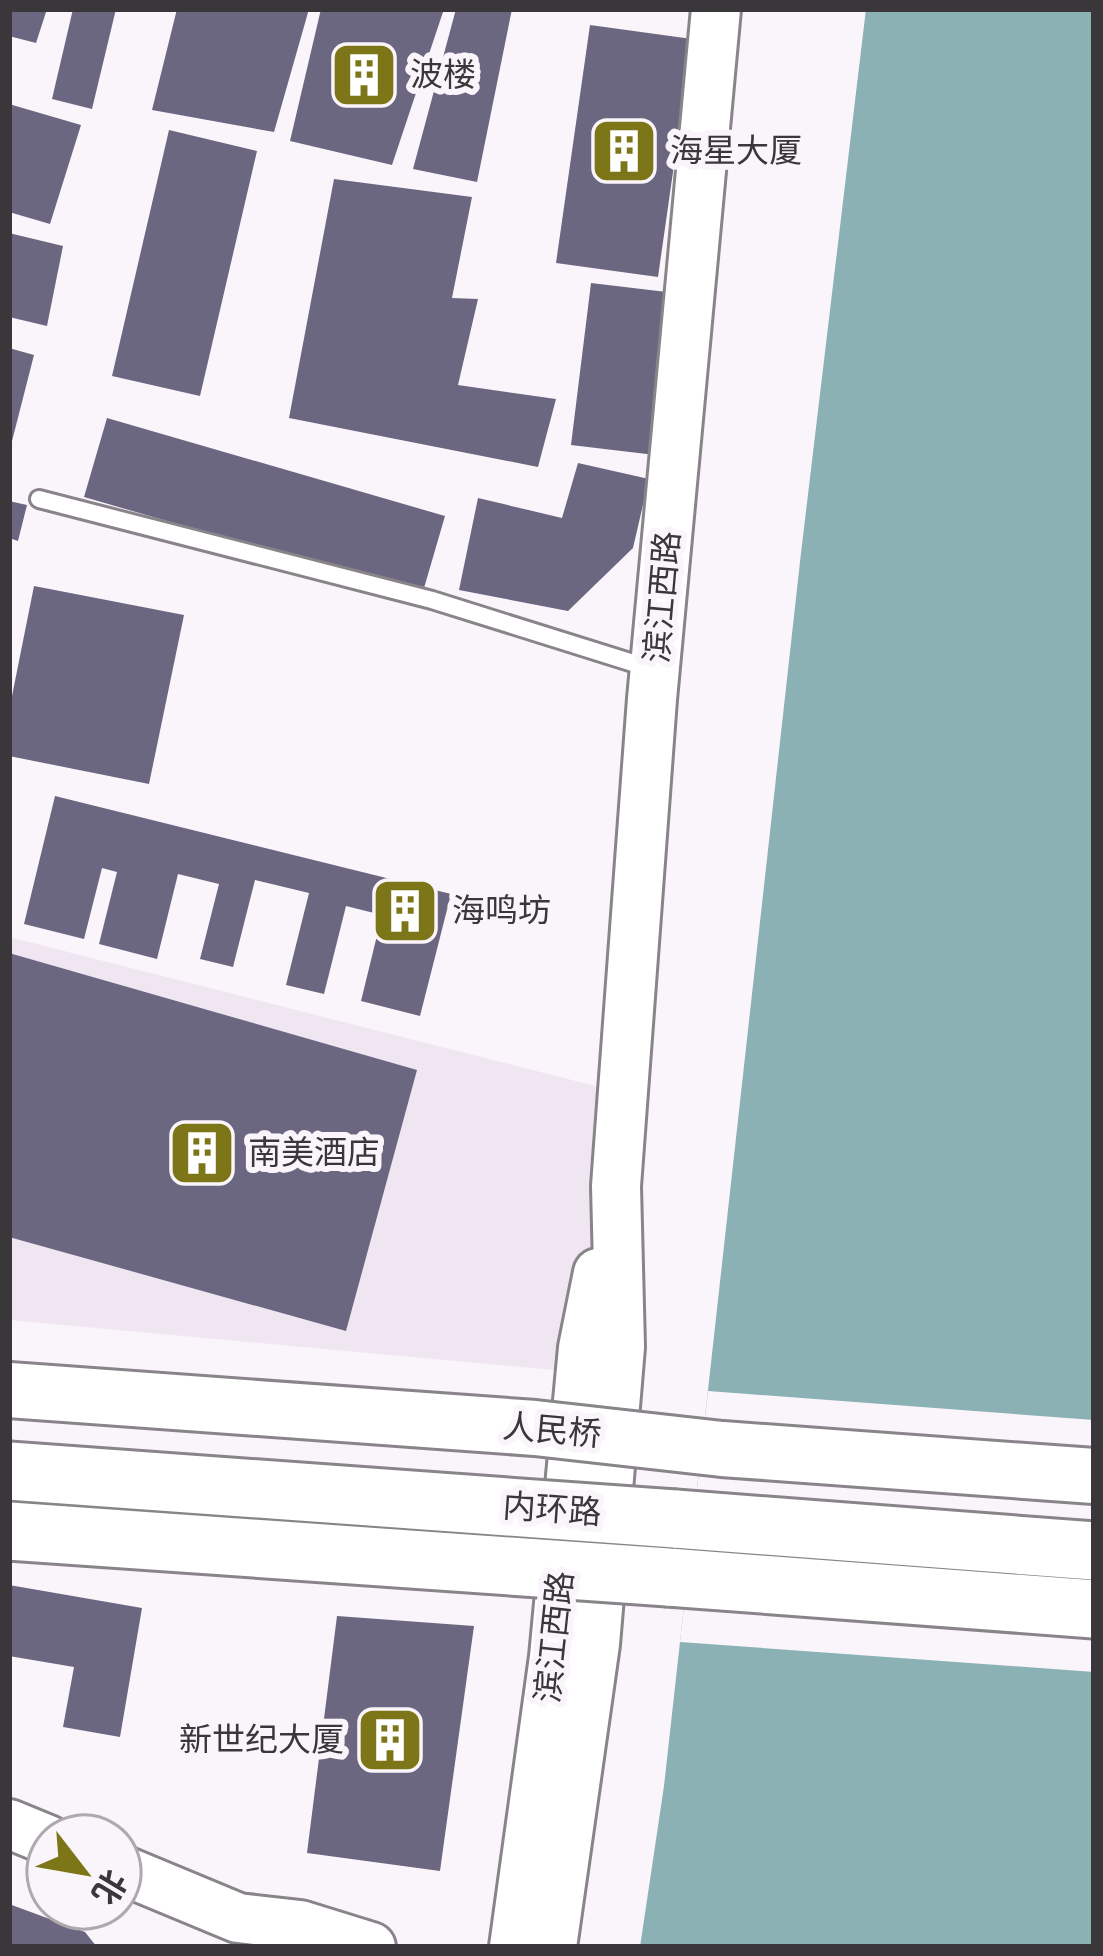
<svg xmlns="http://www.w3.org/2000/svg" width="1103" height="1956" viewBox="0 0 1103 1956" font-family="'Varela Round','Noto Sans SC',sans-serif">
<rect width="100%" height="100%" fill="#faf5fb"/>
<path fill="#f0e6f2" d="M9 937 615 1091 606 1183 564 1371 9 1320Z"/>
<path fill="#8bb1b5" d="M866 9H1094V1947H640L664 1786 801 553Z"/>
<path fill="#faf5fb" d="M708 1391 1094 1420V1672L680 1642Z"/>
<path fill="#6c6781" d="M9 9H47L36 43 9 36Z
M73 9H116L92 109 52 99Z
M177 9H309L274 132 152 110Z
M321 9H444L392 165 290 141Z
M456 9H512L477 182 413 169Z
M590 25 692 39 658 277 556 263Z
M9 104 81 125 50 224 9 212Z
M169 130 257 151 200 396 112 376Z
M334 179 472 197 452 298 478 299 458 385 556 399 538 467 289 418Z
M9 233 63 246 47 326 9 317Z
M591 283 675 293 655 455 571 445Z
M9 348 34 355 11 445H9Z
M107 418 445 516 422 595 84 497Z
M578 463 649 479 633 548 568 611 459 590 478 498 562 518Z
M9 501 27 505 18 541 9 538Z
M34 586 184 615 149 784 9 756V711Z
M55 796 451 894 420 1016 361 1001 382 915 346 906 324 994 286 985 309 893 255 880 233 967 200 959 219 884 178 874 157 959 99 944 117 872 102 868 84 939 24 924Z
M9 953 417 1070 346 1331 9 1237Z
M9 1585 142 1608 120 1737 63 1727 74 1667 9 1656Z
M337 1616 474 1626 440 1871 307 1853Z
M9 1904 85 1932 97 1947H9Z"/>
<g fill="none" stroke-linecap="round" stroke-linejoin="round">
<g stroke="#888489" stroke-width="22">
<path id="service" d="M39 499 432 600 649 668"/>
</g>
<g stroke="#888489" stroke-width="54">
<path id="secondary" d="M9 1824 48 1840
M120 1869 238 1918 300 1925 371 1947
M514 1947 554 1657 583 1348 598 1273
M552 1947 595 1644 620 1347 616 1186 652 699 716 9"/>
</g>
<g stroke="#888489" stroke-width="63">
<path id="trunk" d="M675 1519 1094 1551
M668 1577 1094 1609"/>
</g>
<use href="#service" stroke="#fff" stroke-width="16"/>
<use href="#secondary" stroke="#fff" stroke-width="48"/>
<use href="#trunk" stroke="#fff" stroke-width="57"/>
<g stroke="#888489" stroke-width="60" stroke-linecap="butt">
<path id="primary-bridge" d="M9 1390 535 1428 722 1449 1094 1476"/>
</g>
<g stroke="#888489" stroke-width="63" stroke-linecap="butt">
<path id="trunk-bridge" d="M9 1471 675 1519
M9 1531 668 1577"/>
</g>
<use href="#primary-bridge" stroke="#fff" stroke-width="54"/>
<use href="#trunk-bridge" stroke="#fff" stroke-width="57"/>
</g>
<defs>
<g id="building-square" transform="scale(3.45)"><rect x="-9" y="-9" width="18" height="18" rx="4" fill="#7d7619" stroke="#faf5fb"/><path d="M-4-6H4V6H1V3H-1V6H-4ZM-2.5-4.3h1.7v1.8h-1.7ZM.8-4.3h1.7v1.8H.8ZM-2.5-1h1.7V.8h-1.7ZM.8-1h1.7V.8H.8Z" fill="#fff"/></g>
</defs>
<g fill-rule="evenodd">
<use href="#building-square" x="364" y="75"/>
<use href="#building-square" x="624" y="151"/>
<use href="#building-square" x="405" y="911"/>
<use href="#building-square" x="202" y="1153"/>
<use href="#building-square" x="390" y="1740"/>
</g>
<g text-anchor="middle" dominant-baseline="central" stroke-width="12" stroke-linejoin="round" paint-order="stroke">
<g font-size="33" fill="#393739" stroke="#faf5fb" text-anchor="start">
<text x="410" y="75">波楼</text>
<text x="670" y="151">海星大厦</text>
<text x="452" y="911">海鸣坊</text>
<text x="248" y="1153">南美酒店</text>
<text x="344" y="1740" text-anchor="end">新世纪大厦</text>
</g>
<g font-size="33" fill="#393739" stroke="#faf5fb">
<text transform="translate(663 597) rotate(-85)">滨江西路</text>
<text transform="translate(552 1431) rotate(5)">人民桥</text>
<text transform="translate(552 1510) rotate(4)">内环路</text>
<text transform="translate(555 1637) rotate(-84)">滨江西路</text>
</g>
</g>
<rect width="1103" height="1956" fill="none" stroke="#393739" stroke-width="24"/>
<g transform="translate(84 1872) rotate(121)"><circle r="57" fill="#faf5fb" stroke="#ada9ad" stroke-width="3"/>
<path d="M0-9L21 45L0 30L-21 45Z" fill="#7d7619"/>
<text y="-18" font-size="33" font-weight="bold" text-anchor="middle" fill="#393739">北</text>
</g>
</svg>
